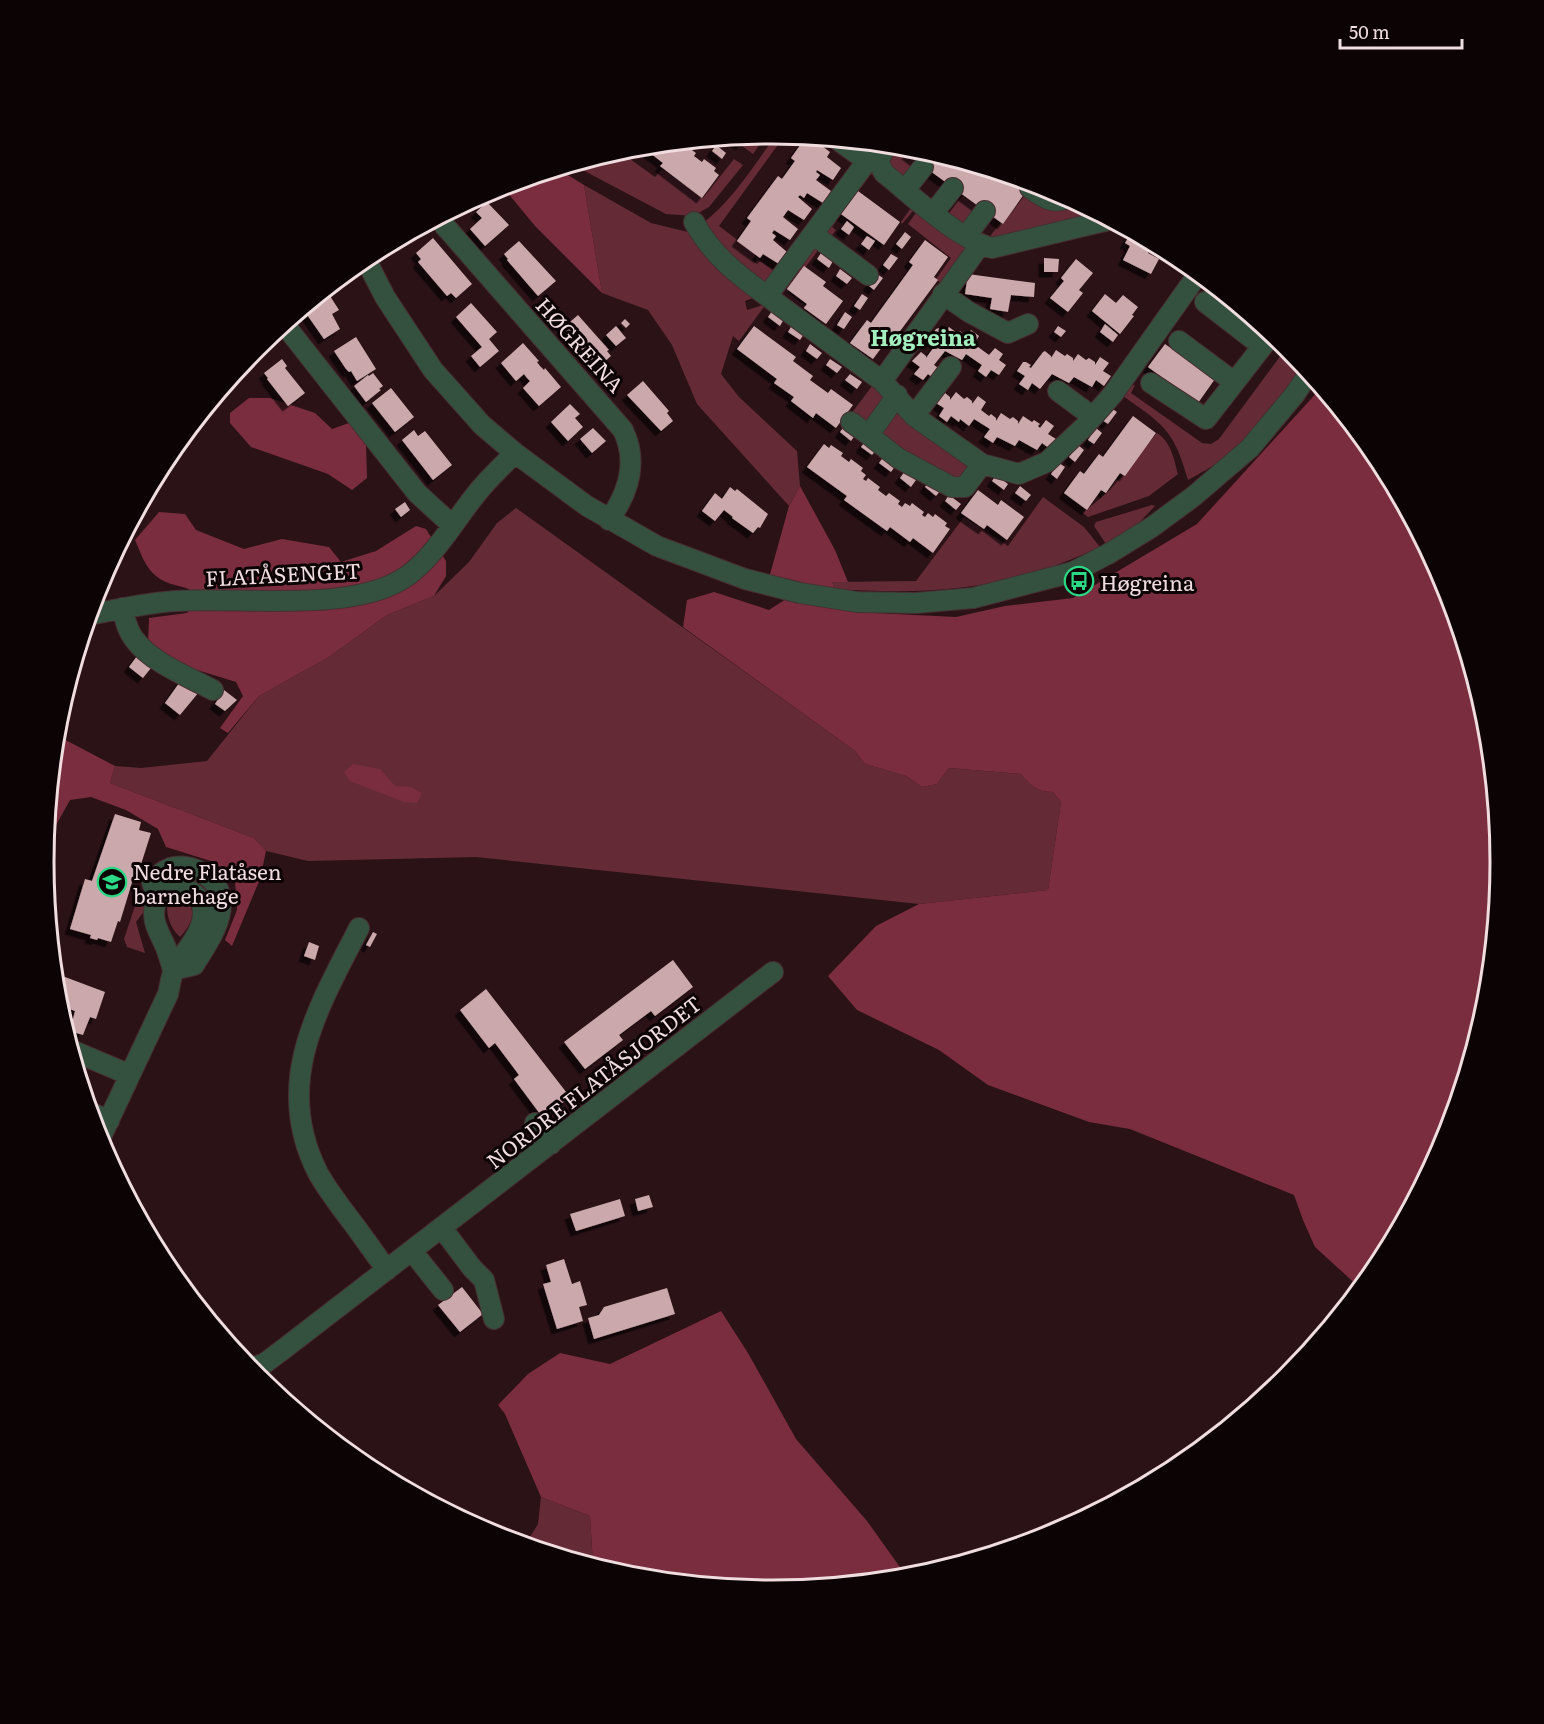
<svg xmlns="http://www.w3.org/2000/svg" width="1544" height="1724" viewBox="0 0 1544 1724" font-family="Literata,serif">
<defs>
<filter id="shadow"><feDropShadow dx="-5.5" dy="5.5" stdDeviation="0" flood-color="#0009"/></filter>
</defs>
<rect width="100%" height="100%" fill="#2b1217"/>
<path fill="#642b37" d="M767 134 753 154 741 145 748 136Z
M777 134 785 135 719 226 756 254 752 260 757 264 760 261 778 274 767 290 739 271 702 224C733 200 754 165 777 134Z
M895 146 912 147 907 155 917 162 903 177 892 173 887 157Z
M619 151 655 177 662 169 703 198 734 159 743 165 709 207 693 216 666 214 573 165Z
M873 170 918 205 902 224 901 222 913 205 871 174 832 227 836 230 829 239 824 227 864 172Z
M584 185 651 223 692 233 758 296 745 301 747 310 766 304 739 341 733 336 721 374 739 397 797 451 800 486 789 506 697 404 672 345 648 310 602 293Z
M963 195 980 208 965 227 946 217Z
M1025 195 1074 201 1103 217 986 242 1000 223 1003 224Z
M920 207 974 246 944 286 936 279 951 258 908 224Z
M811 243 822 245 787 292 807 307 804 311 826 327 822 333 774 294Z
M1287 347 1304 367C1282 400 1256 435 1224 458 1213 467 1200 473 1188 480 1174 430 1164 425 1123 396L1122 387 1135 385 1131 393 1202 443 1211 444 1219 439Z
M872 386 888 398 867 426 851 414Z
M895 408 972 464 961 481 925 467 882 433 886 428 882 425Z
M1157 433C1171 442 1174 459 1178 474L1149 496 1088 517 1083 513 1110 490Z
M1043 497 1084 527 1100 547C1075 558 1049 569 1022 576 961 593 897 593 835 589L832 582 916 581 964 517 1008 546Z
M1152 505 1155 506 1135 527 1106 544 1094 526 1096 522Z
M516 508 855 751 865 764 906 776 922 787 937 784 949 768 1021 774C1031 786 1037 792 1053 792L1061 802 1048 890 919 904 476 857 308 861 266 851 254 838 110 783 115 766 141 768 207 761 259 696 329 657 387 615 434 596 469 562 497 523Z
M142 893 148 897 145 910 136 922 145 953 127 947 124 939 139 894Z
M176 900C202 902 192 925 180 937 171 929 167 918 167 906Z
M541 1497 590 1516 593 1565 525 1545 538 1524Z"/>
<path fill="#7a2d3e" d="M558 169 584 185 602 293 535 226 502 186Z
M1321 388 1378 458 1445 584 1487 720 1500 862 1486 1004 1445 1141 1378 1267 1360 1288 1315 1247 1303 1220 1294 1195 1130 1129 1089 1122 988 1085 939 1050 857 1010 828 976 876 926 919 904 1048 890 1061 802 1053 792C1037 792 1031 786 1021 774L949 768 937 784 922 787 906 776 865 764 855 751 683 627 687 600 714 592 769 610 786 599 855 612 956 617 1005 606 1073 598 1197 524Z
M249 398H270L315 413 332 429 349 423 366 442 367 478 352 490 328 474 251 447 230 423V413Z
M800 486 835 550 848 582H832L835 589 769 578 789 506Z
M159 512 185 514 196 530 244 549 282 539 329 547 341 562 376 551 416 526 426 529 446 561V576L434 596 387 615 329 657 259 696 228 733 220 728 243 696 236 682 181 665 148 645 149 618 187 613 198 596C186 584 178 588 164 581 147 573 142 556 135 540Z
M56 735 115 766 110 783 254 838 266 851 260 879 232 946 225 940 237 910 235 881 214 862 166 847 158 829 126 810 91 797 70 800 45 845Z
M353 764 380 769 395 786 411 787 422 793 417 803 404 802 350 781 344 772Z
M721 1311 748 1353 796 1439 867 1521 902 1570 901 1578 772 1590 630 1576 593 1565 590 1516 541 1497 505 1414 498 1405 528 1374 560 1353 610 1364Z"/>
<path fill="#cba8ac" filter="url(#shadow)" d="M742 136H748L741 145 730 138Z
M806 137H810L830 152 827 157 841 168 833 180 817 170 816 172 820 175 816 180 831 191 823 203 807 193 804 198 800 195 798 197 812 209 804 220 788 210 783 217 798 229 790 240 774 230 772 233 776 236 773 240 787 252 779 264 763 254 760 258 737 241 751 221 747 218 778 176 782 179 795 161 791 158Z
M681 142 696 153 694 156 702 162 704 159 716 168 714 171 719 175 702 198 660 166 663 163 641 146Z
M716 145 726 153 722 159 712 151Z
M911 147 914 148 1032 183 1003 224 907 154Z
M858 191 900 222 884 245 841 214Z
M487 202 509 225 485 246 470 229 482 218 476 212Z
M847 221 854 227 849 235 841 229Z
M905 232 911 237 902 249 896 244Z
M1131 233 1152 244 1148 253 1159 259 1151 274 1123 260 1130 246 1125 243Z
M867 236 875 241 869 250 861 244Z
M433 238 472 284 456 298 451 293 447 296 418 262 421 259 416 253Z
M925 240 948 257 934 277 938 280 892 342 888 339 873 359 850 343 867 320 871 323 913 265 909 262Z
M519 241 556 281 538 296 507 260 508 259 504 254Z
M821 253 833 261 829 268 817 259Z
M891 254 898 258 889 270 883 265Z
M1044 258 1059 259 1058 272H1044Z
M1076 259 1093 273 1079 290 1083 293 1068 312 1050 298 1064 281 1061 278Z
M804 266 826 282 823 286 843 301 826 324 804 308 807 304 787 289Z
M840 269 852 278 847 284 836 276Z
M877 274 883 278 874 290 868 285Z
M968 274 1035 283 1034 297 1011 295 1008 312 990 309 992 298 965 294Z
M862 294 868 298 860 310 854 306Z
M1105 294 1116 303 1123 295 1138 307 1132 315 1134 316 1120 334 1092 311Z
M320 295 323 300 330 296 339 310 332 314 340 329 324 339 303 309Z
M471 303 497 332 489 339 499 351 480 367 471 356 482 347 456 317Z
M772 311 784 319 780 326 768 317Z
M845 312 852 317 844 329 837 325Z
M578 315 609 350 607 351 611 356 602 364 598 360 594 363 563 328Z
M625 319 630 324 626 328 621 323Z
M1105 324 1118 335 1113 342 1100 332Z
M792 325 804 334 800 340 788 332Z
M616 326 626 338 616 346 606 335Z
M754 326 796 357 793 361 813 376 810 380 828 393 831 389 853 405 836 428 816 413 813 418 791 401 794 397 774 383 777 379 737 349Z
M1058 326 1066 331 1061 337 1054 332Z
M949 327 957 333 960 331 965 335V338L971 330 979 336 974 344 989 355 995 348 1003 354 999 360 1006 365 999 375 991 370 986 377 978 371 982 365 966 354 962 360 945 351 934 365 943 371 936 380 928 374 923 380 914 374 920 367 912 361 921 352 926 356V358L937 343 930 337 936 329 939 328 945 332Z
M274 333 276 336 248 359 257 347Z
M356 337 376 369 357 381 351 371 349 372 346 369 334 351Z
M523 343 539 361 537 362 540 366 544 370 545 368 561 387 539 406 523 388 530 381 527 378 524 374 516 381 501 363Z
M810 344 822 353 817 359 806 351Z
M1165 344 1215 379 1198 403 1148 367Z
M1056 350 1065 356 1067 354 1073 358V361L1078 354 1086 360 1089 358 1095 362V365L1100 357 1109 363 1103 371 1111 376 1104 386 1096 380 1092 387 1074 377 1069 383 1052 374 1040 389 1032 383 1028 390 1019 384 1025 376 1017 371 1023 362H1026L1031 365 1029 367 1031 368 1043 352 1045 351 1051 356V358Z
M282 359 287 366 285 368 305 393 288 406 267 379 268 378 264 373Z
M830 359 842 367 837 373 826 365Z
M373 373 383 386 379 389 381 390 366 402 354 386 368 375 369 376Z
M850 374 862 382 857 389 845 380Z
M643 381 669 411 667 413 673 421 661 431 627 395Z
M391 388 414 417 395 432 372 403Z
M956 392 964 399 967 397 972 401V404L978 396 986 402 981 410 989 416 991 414 996 418V421L1001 413 1010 419 1013 417 1018 421V424L1023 416 1032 422 1034 420 1040 424 1038 426 1040 428 1046 420 1054 426 1048 434 1056 439 1050 449 1042 443 1037 450 1019 440 1015 446 997 437 993 443 984 437 990 429 974 419 969 426 960 419 959 422 951 416 947 422 939 416 944 408 936 403 945 393 950 397V400Z
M570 404 580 414 575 418 583 427 568 441 551 422Z
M1111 408 1117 412 1108 424 1102 420Z
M1133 416 1156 433 1125 476 1120 473 1106 493 1101 490 1087 510 1064 493 1080 471 1084 474 1099 454 1103 457Z
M845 425 856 434 851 441 840 432Z
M593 428 606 441 592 453 580 439Z
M1096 428 1102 433 1094 444 1088 440Z
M414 430 418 436 425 431 452 465 433 480 402 440Z
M866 440 877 449 872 455 861 447Z
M824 444 829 448 831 445 843 453 841 456 849 462 851 459 863 468 861 471 866 475 863 479 866 481 868 478 880 487 878 490 886 496 889 493 900 501 898 504 902 507 905 503 910 506 912 503 924 512 922 515 925 517 928 513 933 517 935 514 947 523 945 526 950 529 933 553 913 538 910 542 890 527 887 531 844 500 847 496 807 467Z
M1078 445 1084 450 1075 462 1069 457Z
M884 456 896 465 891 472 879 463Z
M1059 463 1065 467 1057 479 1051 474Z
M905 471 916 480 911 487 900 478Z
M996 475 1008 484 1004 490 992 481Z
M929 481 941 490 936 496 925 487Z
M1020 486 1031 495 1026 501 1015 493Z
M730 487 735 491 737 489 768 514 760 528 758 527 753 533 732 518 733 517 724 510 715 521 702 511 715 493 722 499Z
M978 490 998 505 1001 500 1024 517 1007 540 987 525 984 529 961 513Z
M949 495 961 504 956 510 945 501Z
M405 502 410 510 401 517 395 509Z
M140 652 155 663 143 678 129 667Z
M182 679 199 692 180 715 165 703Z
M224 690 237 700 225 711 215 704Z
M115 814 141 822 139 830 151 833 137 877 134 876 120 922 118 921 111 942 98 938 97 940 90 938 91 935 70 929 85 879 92 881Z
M373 932 377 934 370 947 366 945Z
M309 942 319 946 315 960 304 956Z
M673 960 693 987 655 1016 651 1011 619 1035 623 1040 585 1069 564 1042Z
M57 974 105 992 96 1019 90 1017 83 1035 70 1031 75 1011 67 1008 62 1020 57 1004 55 980Z
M486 989 570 1097 543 1118 514 1079 519 1075 495 1043 489 1048 460 1010Z
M649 1195 653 1207 638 1211 635 1199Z
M620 1199 625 1216 576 1231 570 1214Z
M564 1259 572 1284 580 1281 587 1305 579 1307 583 1321 557 1329 543 1284 551 1282 546 1265Z
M462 1287 483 1314 460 1332 438 1305Z
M667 1288 675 1314 594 1339 588 1318 599 1315 604 1307Z"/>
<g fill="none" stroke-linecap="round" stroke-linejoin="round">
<g stroke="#472e33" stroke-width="22">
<path id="minor" d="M838 140 867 161
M887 145 878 161 884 173C914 197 956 238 992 248L1109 220
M878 161H867L767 296 882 381
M1030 188C1042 197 1053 205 1068 198
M905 190 923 167
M934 212 953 188
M441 217 444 225 623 430C638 461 629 492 609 520
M694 222C712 255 738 275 767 296
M814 235 868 275
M966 236 985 211
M980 245 882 381 914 416 982 464 1019 474 1047 462 1084 427 1113 394 1198 274
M365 258 385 297 433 370 482 425 515 453 587 506 657 546 745 579 800 593 857 602 916 603 973 598 1073 572 1108 554 1152 527 1194 496 1250 448 1295 394 1309 373
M943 294 969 312 1008 333 1028 324
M1205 302 1262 346
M284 324 417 493 452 525
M1179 341 1234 382
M1151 383 1206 419 1272 334
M1058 391 1093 417
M897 395 869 435 898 458 952 487H965L982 464
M914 416 951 367
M851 422 869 435
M122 608C125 619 127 630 134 639 152 663 187 676 213 690
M89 615C118 609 146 603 175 601 240 596 354 614 407 576 435 556 455 520 477 493 488 479 502 466 515 453
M157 899 152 882C157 876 162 871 170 868 191 861 221 878 221 902 222 924 205 947 194 965L173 970
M359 928C318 1008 272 1083 318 1173 328 1191 340 1206 352 1222 364 1238 375 1254 387 1270
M71 1050 130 1075
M90 1112 109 1121
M535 1123 551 1144
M99 1141 168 994C170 986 171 975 175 968 185 950 204 933 203 911 201 879 153 883 154 914 154 927 162 937 166 948 169 956 171 963 173 970
M442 1228 472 1268 484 1280 494 1319
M412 1251 443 1290
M250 1369 265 1363 285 1348 773 972"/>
</g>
<use href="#minor" stroke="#33513e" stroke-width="20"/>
</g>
<defs>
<g id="bus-ring" transform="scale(1.5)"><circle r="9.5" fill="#0c0305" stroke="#2bd884" stroke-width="1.5"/><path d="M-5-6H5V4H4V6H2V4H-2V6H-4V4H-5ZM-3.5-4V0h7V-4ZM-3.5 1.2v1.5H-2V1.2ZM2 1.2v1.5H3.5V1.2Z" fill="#2bd884"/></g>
<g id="school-ring" transform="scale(1.5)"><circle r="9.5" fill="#0c0305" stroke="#2bd884" stroke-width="1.5"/><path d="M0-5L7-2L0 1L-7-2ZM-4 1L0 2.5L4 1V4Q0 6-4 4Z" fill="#2bd884"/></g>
</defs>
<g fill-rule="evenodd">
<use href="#bus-ring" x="1079" y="581"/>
<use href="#school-ring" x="112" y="882"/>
</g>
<g text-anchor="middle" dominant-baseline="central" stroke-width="6" stroke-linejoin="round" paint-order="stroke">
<g font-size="21" fill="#f0dddf" stroke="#0c0305">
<text transform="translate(581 344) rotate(48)">HØGREINA</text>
<text transform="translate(283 573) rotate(-3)">FLATÅSENGET</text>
<text transform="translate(593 1081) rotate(-38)">NORDRE FLATÅSJORDET</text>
</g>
<g font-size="21" fill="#f0dddf" stroke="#0c0305" text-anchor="start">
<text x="1100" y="581">Høgreina</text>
<text x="133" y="870">Nedre Flatåsen<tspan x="133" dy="24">barnehage</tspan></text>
</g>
<g font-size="22" font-weight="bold" fill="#a3efbe" stroke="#0c0305">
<text x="923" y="336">Høgreina</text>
</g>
</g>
<path d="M0 0H1544V1724H0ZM54 862a718 718 0 1 1 1436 0a718 718 0 1 1-1436 0Z" fill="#0c0305" fill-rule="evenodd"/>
<path fill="none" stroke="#f0dddf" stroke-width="3" d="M54 862a718 718 0 1 1 1436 0a718 718 0 1 1-1436 0Z"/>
<path d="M1340 39v9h122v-9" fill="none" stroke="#f0dddf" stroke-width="3"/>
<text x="1349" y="39" font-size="18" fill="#f0dddf" stroke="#0c0305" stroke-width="4.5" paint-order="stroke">50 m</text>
</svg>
